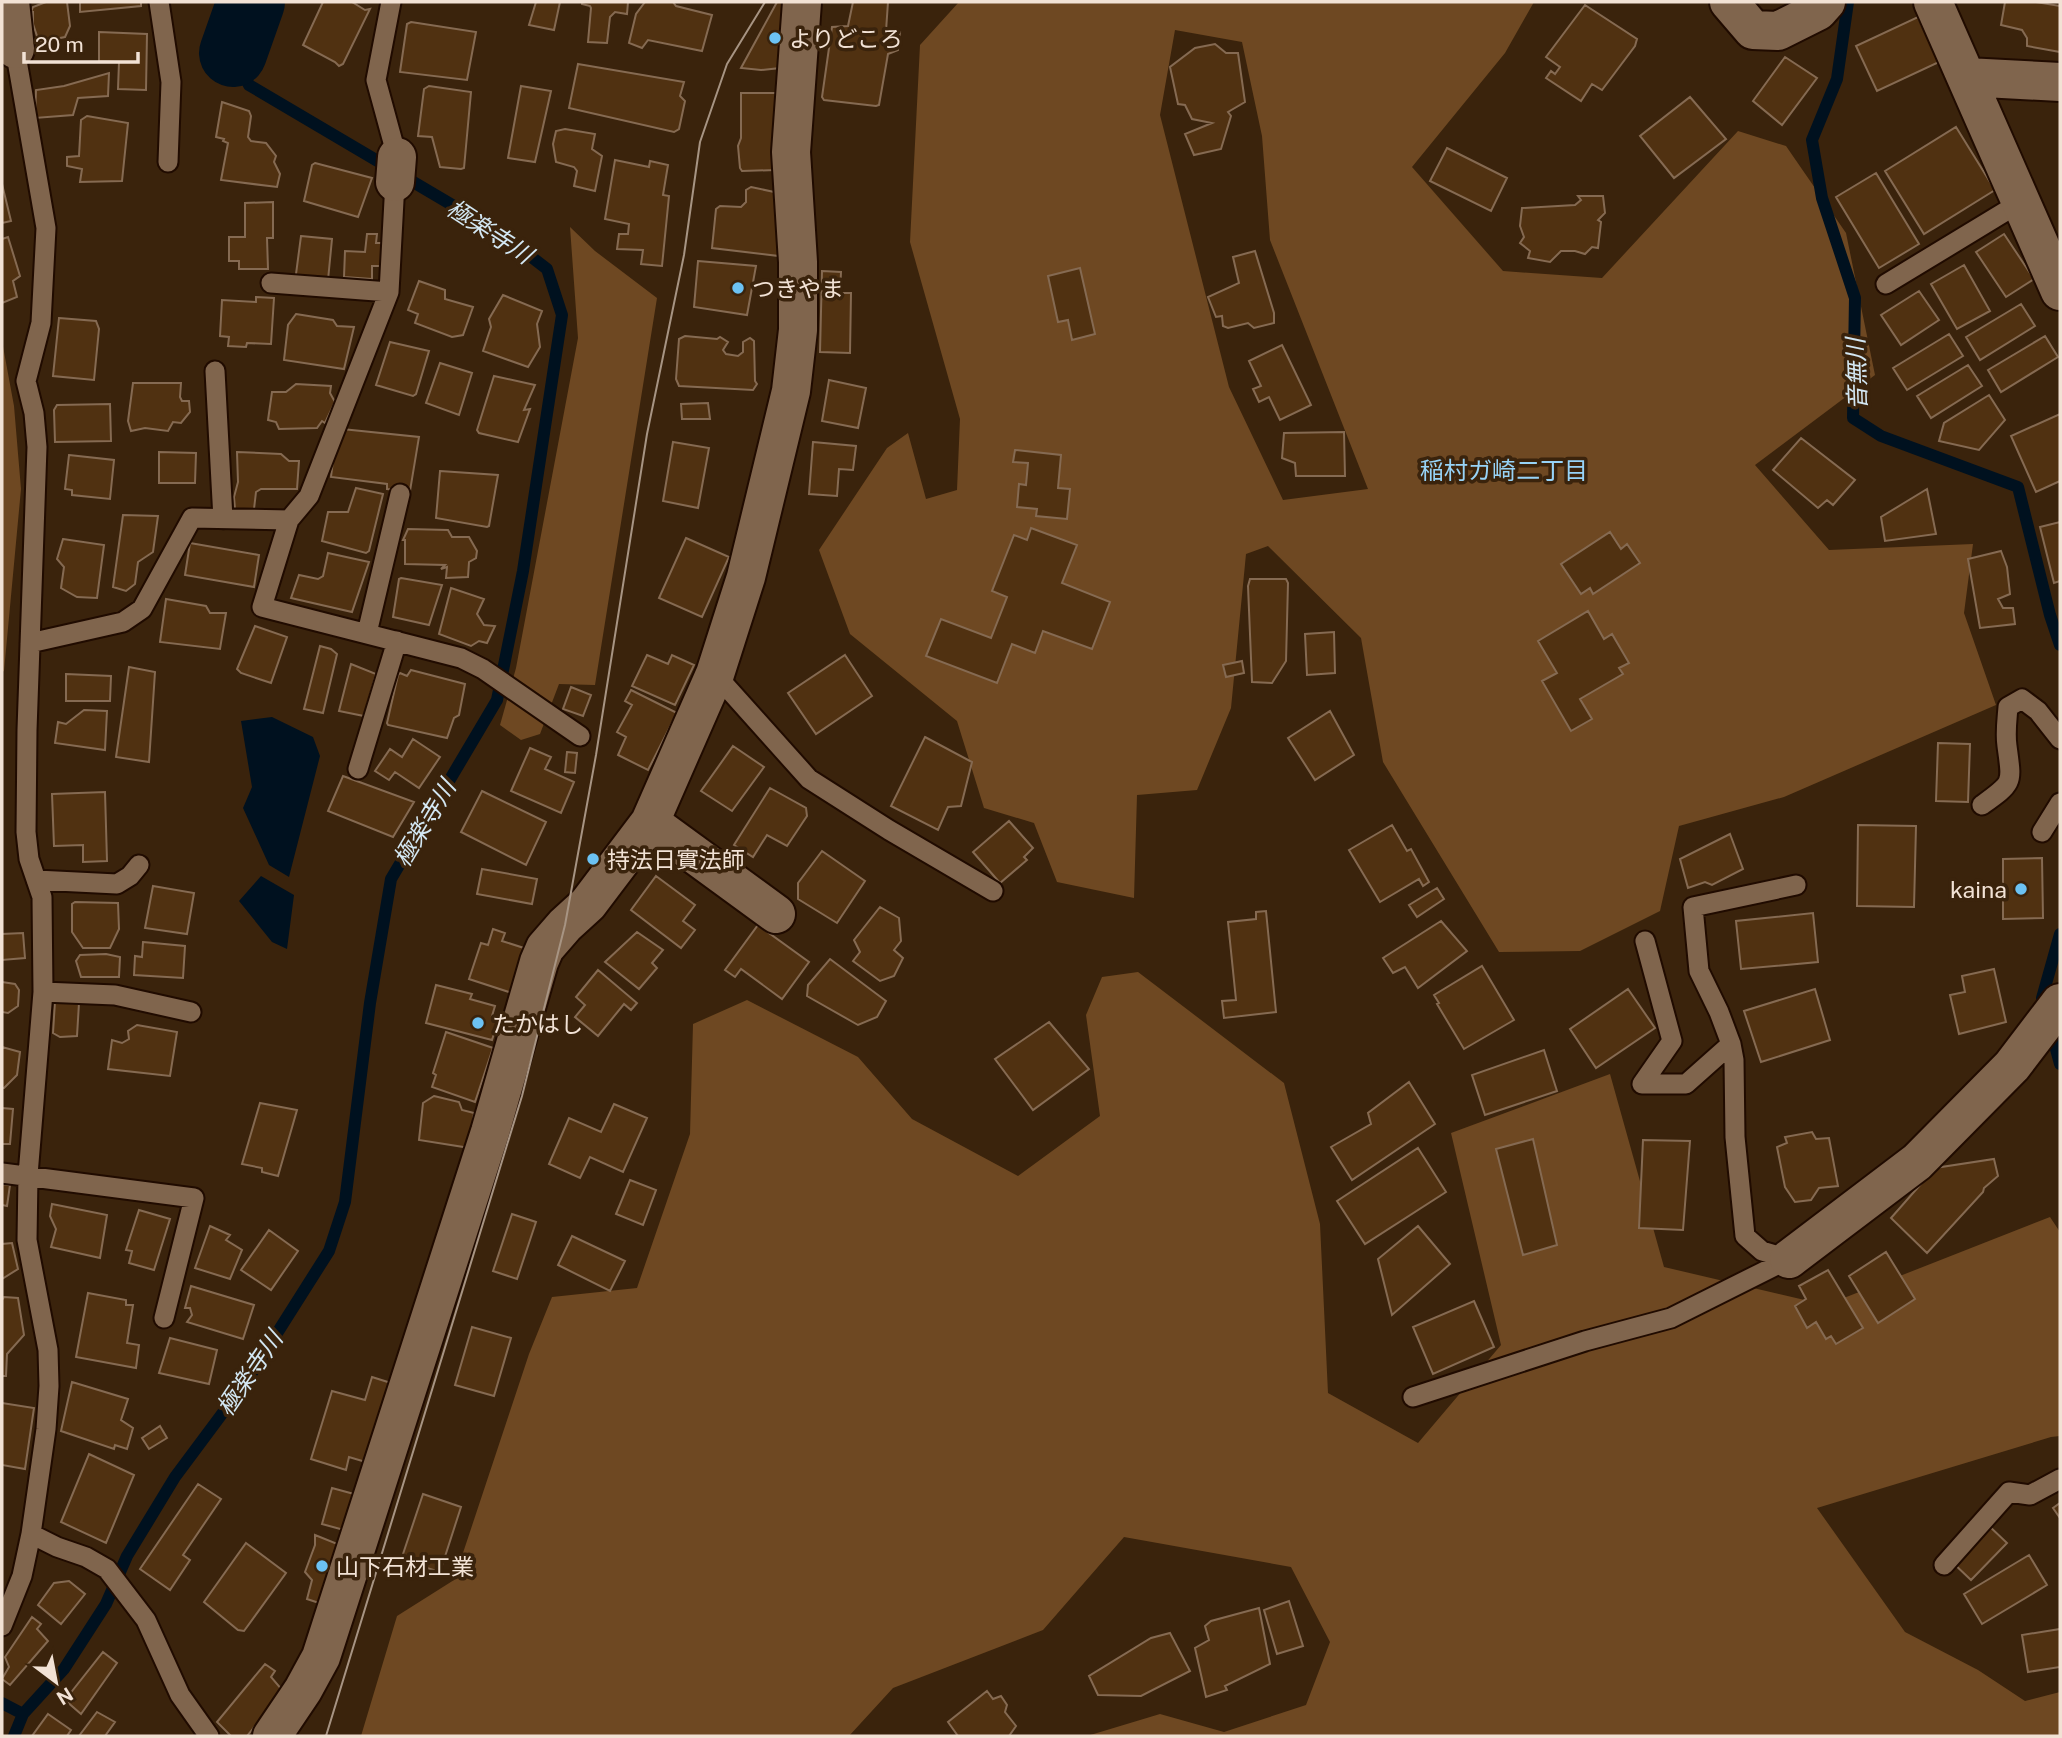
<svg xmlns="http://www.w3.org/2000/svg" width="2062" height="1738" viewBox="0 0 2062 1738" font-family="'Public Sans','Noto Sans JP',sans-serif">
<rect width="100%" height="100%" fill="#3a230c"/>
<path fill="#6e4822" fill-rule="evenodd" d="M959 2H1534L1505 53 1412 167 1503 271 1602 278 1738 131 1786 146 1846 233 1875 375 1755 465 1829 550 1973 544 1964 613 1996 705 1784 797 1679 826 1660 911 1580 951 1499 952 1383 762 1361 638 1268 546 1246 554 1231 708 1197 790 1137 795 1134 898 1057 882 1034 823 984 808 957 721 850 634 819 550 887 448 908 433 926 499 957 490 960 419 910 242 920 45ZM1175 30 1242 42 1262 136 1270 240 1368 489 1283 500 1229 387 1160 115Z
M570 227 595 251 657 298 595 685 559 684 540 734 521 740 500 725 516 668 578 338Z
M2 341 14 406 21 489 4 671 2 672Z
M1138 972 1284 1083 1320 1224 1328 1393 1418 1443 1501 1345 1451 1133 1610 1074 1664 1267 1826 1305 2050 1217 2060 1232V1436L2051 1437 1817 1508 1905 1632 1978 1670 2025 1701 2060 1692V1736H1087L1160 1714 1224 1732 1306 1705 1330 1642 1291 1567 1124 1537 1043 1630 893 1688 849 1736H361L397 1616 454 1580 529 1354 552 1297 637 1288 690 1134 693 1024 747 1000 858 1057 912 1119 1018 1176 1100 1116 1086 1015 1102 977Z"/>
<path fill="#00111f" d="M272 717 313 737 320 756 289 877 269 865 243 808 252 787 241 721Z
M261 876 294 895 287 949 272 942 239 901Z"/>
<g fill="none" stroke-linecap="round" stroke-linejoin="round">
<path stroke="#00111f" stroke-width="12" d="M1848 2 1837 79 1812 140 1822 198 1855 298 1853 418 1881 436 2018 487 2050 615 2060 645
M2045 1007 2042 998 2060 934
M2050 1027 2060 1064
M2 1703 23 1714
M14 1736 23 1714 64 1669 106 1604 127 1556 175 1477 248 1379 329 1251 345 1202 370 1003 391 879 497 700 523 571 562 315 547 269 503 235 249 85 233 53"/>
<path stroke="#00111f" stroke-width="68" d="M233 53 251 2"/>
</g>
<path fill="#503111" stroke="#856a52" stroke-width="2" d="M46 2H67L70 26 65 37 39 42 33 24V12H31L33 7Z
M80 2H141V6L80 12Z
M323 2H352L365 10 370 9 343 64 339 66 335 62 303 45Z
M536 2H560L554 30 529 25Z
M582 2H628L627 14 615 12 610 17 607 43 588 42 591 8 590 6 582 4Z
M645 2H673L676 6 712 15 702 51 648 40 642 48 629 43 636 14Z
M777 2H787L780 68 761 70 741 68Z
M853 2H888L886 31 900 32 898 50 888 54 879 105 876 106 824 100 822 97 832 27 848 26Z
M2005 2H2036L2060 6V52L2027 46V38L2022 30 2001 25Z
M1585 5 1637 39 1635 46 1602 90 1592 84 1581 101 1546 78 1551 71 1555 74 1560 67 1546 57Z
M1918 17 1939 62 1877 91 1856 46Z
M411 22 476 32 467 80 400 72 407 24Z
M99 32 147 34 146 90 118 89 119 62 99 61Z
M1215 44 1226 53H1238L1245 102 1228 112 1231 116 1221 149 1194 155 1185 134 1212 123 1192 119 1185 105 1178 104 1170 67 1195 48Z
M1785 57 1817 78 1782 125 1753 101Z
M578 64 684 82 680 96 685 101 679 129 674 132 569 108Z
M109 73 108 96 78 98 73 115 35 118 36 90 64 86Z
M429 86 471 92 464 168 461 169 440 167 432 137 418 136 424 89Z
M521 86 551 91 535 162 508 158Z
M741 93H778L775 170 742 171 740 168 738 146 741 138Z
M1690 97 1726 139 1674 178 1640 136Z
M222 102 249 111 251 116 248 137 251 141 266 143 276 156 274 162 280 174 277 187 221 180 228 143 223 141 224 139 216 137Z
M87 116 128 123 122 181 80 182 82 169 67 166V157L79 156 81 120Z
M1956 127 1995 190 1924 234 1885 171Z
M565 129 595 134 592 149 602 156 595 191 574 186 577 171 574 167 556 162 553 144 556 131Z
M1447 148 1507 178 1491 211 1430 181Z
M615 160 649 167 650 161 668 165 663 195 669 196 662 266 641 264 643 250 617 249 619 234H628L629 224 605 219Z
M315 163 372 178 358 217 304 201 312 165Z
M1876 173 1919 244 1879 268 1836 197Z
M2 184 11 221 2 223Z
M751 187 779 193V256L712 248 716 209 720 206 741 207 746 202V190Z
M1578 196H1603L1605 213 1598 220 1601 222 1598 248 1592 247 1585 254 1575 251H1561L1550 262 1528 258 1530 251 1520 243 1524 237 1520 226 1522 208 1575 205 1581 200Z
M273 202V238H267L268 269H239V261H229V237H245V203Z
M367 234H377L376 243H383V266H372V279L344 277 345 251 365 252Z
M2004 234 2034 279 2006 297 1976 252Z
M301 236 332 239 328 280 297 276 296 274Z
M8 237 20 276 13 281 17 297 2 303V239Z
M1255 251 1274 313V323L1254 328 1248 323 1228 328 1223 326 1222 316 1216 317 1208 297 1239 283 1233 257Z
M698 261 756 266 747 315 694 307Z
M1964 265 1990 311 1957 329 1931 284Z
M1080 268 1095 334 1072 340 1068 320 1058 322 1048 276Z
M822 271 841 272 840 293H851L850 353 820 352Z
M419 281 445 290V299L473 307 463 335 452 337 415 323 418 314 408 310Z
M1919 291 1939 320 1901 345 1881 315Z
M503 295 542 311 537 324 540 347 528 367 483 351 491 327 489 319Z
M256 297 274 298 271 344 247 343 246 347 228 346 229 337 220 336 222 300 256 302Z
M2021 304 2035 326 1980 360 1966 337Z
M296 314 333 320 337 326 354 327 344 369 284 360 288 325Z
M59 318 96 321 99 329 94 380 53 376Z
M1949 334 1963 356 1907 390 1893 368Z
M685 336 717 339 720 337 728 342 723 350 726 354 738 356 743 352V342L750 338 754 341 755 381 757 384 753 390 679 386 676 379 679 339Z
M2045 336 2058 357 2001 392 1988 370Z
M390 342 429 351 416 394 413 396 376 385Z
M1282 345 1311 405 1280 420 1269 397 1259 402 1253 389 1261 386 1249 361Z
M440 363 472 373 459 415 426 403Z
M1968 365 1982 386 1931 418 1917 396Z
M494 376 535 385 524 410 530 409 518 442 479 433 477 430Z
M829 380 866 388 858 428 822 421Z
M133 383H181L180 397 182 401H189L190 412 181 423 173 422 168 431 145 428 131 431 128 421Z
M296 384 331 386 330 393 335 402 325 423 322 421 317 428 279 429 276 422 268 420 272 392H286Z
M1989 395 2005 420 1979 450 1939 441 1944 423Z
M708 403 710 419H682L681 404Z
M110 404 111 441 55 442 54 410 57 405Z
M2060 414V481L2036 492 2011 436Z
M342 429 419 437 410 491 387 489V484L331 477 335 444Z
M1344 432 1345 476H1296L1295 463 1282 458 1284 433Z
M1801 438 1855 480 1833 505 1827 500 1818 508 1773 470Z
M673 442 709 448 698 508 663 501Z
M813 442 856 446 853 470 839 469 837 496 809 494Z
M1015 450 1061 455 1058 488 1070 489 1067 519 1036 516 1037 509 1017 507 1019 484 1026 485 1028 463 1013 462Z
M159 452 196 453 195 483H159Z
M237 452 281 454 289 461H299L297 489H261L256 492 254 509H235L234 497 238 482Z
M69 455 114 460 110 499 72 495V490L65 489Z
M440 471 498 475 489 526 487 527 436 518Z
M356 488 383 494 369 551 366 553 322 541 328 512H348Z
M1927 489 1936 534 1885 541 1881 517Z
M123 515 158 516 153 552 138 562 135 584 126 591 113 587Z
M2060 522V581L2054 583 2040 527Z
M1031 528 1077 545 1062 583 1110 602 1092 649 1043 631 1035 653 1012 644 997 683 926 656 941 619 991 638 1007 597 992 591 1014 535 1027 540Z
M408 529 448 530 452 537H469L477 551 476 558 469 562 468 577 446 578 447 567 441 569 445 565 405 564V540H403Z
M1610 532 1621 549 1627 544 1640 563 1593 594 1590 588 1581 594 1561 564Z
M686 538 729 557 702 617 659 598Z
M63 539 104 545 97 598 77 597 61 588 64 567 57 559Z
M190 543 259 555 254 587 185 575Z
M2001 551 2007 567 2010 594 1998 599 2003 608H2013L2015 624 1980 628 1968 559Z
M328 553 369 562 352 612 291 598 299 575 318 579 323 576Z
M401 578 442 585 429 625 393 617 399 579Z
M1250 579H1286L1288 583 1286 661 1272 683 1252 682 1248 586Z
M451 588 484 599 477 614 484 625 495 626 487 643 479 641 471 646 439 634Z
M166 599 206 606 210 613H226L220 649 160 642Z
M1588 611 1604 639 1612 634 1629 663 1619 668 1623 674 1580 699 1592 719 1571 731 1542 681 1557 673 1538 641Z
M255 626 287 637 271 683 241 673 237 669Z
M1334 632 1335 673 1307 675 1305 634Z
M320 646 331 649 337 654 323 713 304 709Z
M647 655 668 664 672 655 694 665 675 705 632 686Z
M845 655 872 696 816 734 788 693Z
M1242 661 1244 673 1226 677 1223 665Z
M351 664 376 674 364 716 339 711Z
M129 667 155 672 149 762 116 757Z
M411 670 465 684 459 715 454 718 447 738 388 725 387 723 398 675 400 673 407 676Z
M66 674 111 676 110 701H66Z
M571 687 591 695 583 716 563 709Z
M631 690 677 713 648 770 618 755 626 737 617 732 632 705 625 701Z
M84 710 107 711 105 750 55 743 58 722 66 724Z
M1330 711 1354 755 1315 780 1288 738Z
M925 737 972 762 961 806 948 807 938 830 891 806Z
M413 739 440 757 419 788 395 772 389 780 375 771 390 749 402 757Z
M1938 743 1970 744 1968 802 1936 801Z
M733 746 764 767 732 811 701 791Z
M530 748 551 757 545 769 574 782 561 813 511 791Z
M567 752 577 753 575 773 565 772Z
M343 776 414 802 393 837 328 811Z
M770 788 806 808 807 816 787 846 767 835 753 857 734 845Z
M482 791 546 822 526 865 461 832Z
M105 792 107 861 83 862V845L54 846 52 794Z
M1009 821 1033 848 1024 857 1027 860 1000 883 973 852Z
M1392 825 1407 851 1411 849 1429 882 1423 886 1419 879 1380 902 1349 850Z
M1858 825 1916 826 1914 907 1857 906Z
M1730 834 1743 869 1712 885 1705 882 1688 888 1680 859Z
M822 851 865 881 837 923 798 899V883Z
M2042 858 2043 918 2003 919V859Z
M482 869 537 879 532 904 477 894Z
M656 876 695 905 683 921 695 930 681 948 631 910Z
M153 886 194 893 187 934 145 928Z
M1437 888 1444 899 1417 917 1409 905Z
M75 902 118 903 119 929 110 948H83L72 932V904Z
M880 907 899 918 901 941 894 950 903 958 894 976 880 981 853 961 860 952 854 940Z
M1266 911 1276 1012 1224 1018 1222 1001 1236 1000 1228 922 1256 919V912Z
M1813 913 1818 962 1741 969 1736 921Z
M1441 921 1467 951 1418 988 1405 967 1393 973 1383 958Z
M758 925 809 962 782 999 741 969 735 977 725 970Z
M493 929 505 933 502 941 527 949 512 993 469 979 481 943 488 945Z
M637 932 663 950 652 963 657 968 639 989 605 962Z
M23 933 25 958 2 960V934Z
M143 942 185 946 183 978 134 975 135 956 142 957Z
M106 954 120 957 119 977H81L76 961 80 955Z
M830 959 886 1001 877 1017 858 1025 807 996 808 985Z
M1482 966 1514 1020 1464 1049 1437 1004 1439 1003 1434 995Z
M1994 969 2006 1022 1959 1034 1950 995 1965 992 1962 976Z
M598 970 637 1003 631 1010 624 1004 598 1036 575 1017 585 1005 576 997Z
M2 982 15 984 19 990 18 1006 8 1013 2 1012Z
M436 985 472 994 470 999 495 1006 492 1016 499 1018 492 1040 426 1023Z
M1628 989 1655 1028 1596 1068 1570 1029Z
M1815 989 1830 1040 1761 1062 1744 1011Z
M55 1001 79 1003 77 1036 60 1037 53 1033Z
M1049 1022 1089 1069 1033 1110 995 1059Z
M137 1025 177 1032 170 1076 108 1069 112 1040 122 1043 129 1039 128 1031Z
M446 1032 493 1048 475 1102 432 1087 436 1075 433 1073Z
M2 1035V1047L20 1052 17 1075 4 1088H2Z
M1544 1050 1557 1091 1485 1115 1472 1075Z
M1409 1082 1435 1124 1352 1180 1331 1147 1371 1124 1368 1113Z
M434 1096 459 1102 462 1110 474 1113 470 1148 419 1140 423 1103Z
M260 1103 297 1110 278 1176 262 1172V1168L242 1164Z
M614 1104 647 1118 623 1172 590 1157 580 1178 549 1164 569 1118 601 1132Z
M2 1108 13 1109 10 1144H2Z
M1812 1132 1816 1139 1829 1138 1838 1186 1819 1188 1811 1200 1795 1202 1785 1187 1777 1147 1787 1143 1785 1137Z
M1533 1139 1557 1245 1523 1255 1496 1149Z
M1643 1140 1690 1141 1683 1230 1639 1228Z
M1418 1148 1446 1192 1365 1244 1337 1201Z
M1994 1159 1998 1176 1984 1188 1983 1192 1927 1253 1891 1218 1935 1168Z
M630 1180 656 1190 643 1225 616 1214Z
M2 1184 10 1185 7 1206 2 1205Z
M52 1204 107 1215 100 1258 51 1247 56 1229 50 1216Z
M139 1210 170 1219 154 1270 129 1263 132 1251 126 1250Z
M512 1214 536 1222 517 1279 493 1271Z
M210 1226 230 1235 226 1240 242 1250 230 1279 195 1268Z
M1418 1226 1450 1264 1392 1315 1378 1259Z
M269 1230 298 1251 271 1290 241 1270Z
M572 1236 625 1261 610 1291 558 1265Z
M12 1243 18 1269 2 1279V1244Z
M1886 1252 1915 1299 1878 1323 1849 1276Z
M1828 1270 1863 1328 1836 1344 1831 1336 1826 1339 1816 1322 1807 1328 1795 1306 1806 1299 1799 1286Z
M191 1286 254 1305 243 1339 187 1322 192 1315 190 1308H185Z
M88 1293 126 1300V1305H133L127 1343 139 1345 136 1368 76 1357Z
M4 1297 18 1298 24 1335 7 1354 6 1376H2V1300Z
M1474 1301 1494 1347 1433 1374 1413 1327Z
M472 1327 511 1338 494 1396 455 1385Z
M170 1338 217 1350 209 1384 159 1373Z
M372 1377 394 1384 369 1463 349 1457 346 1470 311 1459 332 1391 365 1400Z
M72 1382 128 1399 121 1420 133 1428 127 1449 115 1445 114 1449 61 1431Z
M2 1403 34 1408 25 1469 2 1465Z
M160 1426 167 1438 149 1449 142 1438Z
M89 1454 134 1475 106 1543 61 1522Z
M198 1484 221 1499 183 1555 190 1560 170 1590 140 1569Z
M332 1488 354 1494 344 1530 322 1524Z
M423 1494 461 1507 440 1572 401 1560Z
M2060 1503V1518L2053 1508Z
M1987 1524 2007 1543 1971 1580 1951 1561Z
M315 1535 340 1545 328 1581 324 1584 319 1603 307 1599 312 1580 305 1572 315 1545Z
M246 1543 286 1573 244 1631 238 1630 204 1602Z
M2029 1555 2047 1585 1982 1624 1964 1594Z
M69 1581 85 1594 61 1624 38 1605 54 1583Z
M1289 1601 1303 1646 1277 1654 1264 1610Z
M1259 1608 1270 1664 1225 1686 1227 1690 1206 1697 1195 1648 1209 1640 1205 1626 1211 1621Z
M32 1617 41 1624 37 1629 48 1641 10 1685 2 1679 9 1667 5 1657Z
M2060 1629V1667L2028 1672 2022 1635Z
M1170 1633 1190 1671 1141 1696 1098 1695 1089 1676 1151 1638Z
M103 1652 117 1663 81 1714 65 1700Z
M265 1664 275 1671 271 1677 283 1691 247 1736H231L217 1722Z
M987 1691 993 1699 1001 1696 1007 1705 1005 1712 1016 1726 1009 1736H958L948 1722Z
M97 1712 115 1722 105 1736H79Z
M48 1714 71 1730 67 1736H32Z"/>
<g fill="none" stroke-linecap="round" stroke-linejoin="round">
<g stroke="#200b00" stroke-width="23">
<path id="lane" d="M159 2 171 82 168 162
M391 2 376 80 397 157
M271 283 389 292
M1886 284 2021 202
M215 371 223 519
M289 520 262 607 461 658 483 669 580 736
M367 633 400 494
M30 643 123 622 142 609 192 518 289 520 309 496 389 292 395 182
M715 674 809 779 889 830 993 891
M358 769 397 641
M1982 805C2014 782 2012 784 2007 746 2005 733 2007 720 2008 707L2022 699 2038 711 2060 739
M2042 832 2060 803
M36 880 117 884 130 876 139 865
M1645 941 1672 1041 1642 1084H1686L1731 1044
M43 992 115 995 191 1012
M2 1173 194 1198 164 1318
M1789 1259 1762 1251 1745 1236 1735 1137 1734 1060 1731 1044 1719 1012 1699 971 1693 907 1796 885
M1413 1397 1585 1341 1671 1318 1789 1259
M31 1534 57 1547 86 1557 107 1569 146 1620 180 1695 209 1736
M1944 1565 2009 1492 2030 1495 2060 1479
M2 1626 22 1576 31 1534 46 1429 49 1386 48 1350 27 1240 28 1175 43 992 42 897 29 859 26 832 27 730 37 447 34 413 26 381 41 323 46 228 15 49"/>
</g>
<g stroke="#200b00" stroke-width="42">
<path id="street" d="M10 2 15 49
M1729 2 1753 30 1778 31 1818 11 1826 2
M1933 2 2060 291
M1966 77 2060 82
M395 182 397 157
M650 822 776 914
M1789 1259 1917 1162 2012 1066 2060 1003
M272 1736 303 1690 321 1657 490 1132 539 962 545 948 565 925 588 904 650 822 715 674 746 577 791 391 798 330V262L791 152 802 2"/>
</g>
<use href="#lane" stroke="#80654d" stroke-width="19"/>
<use href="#street" stroke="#80654d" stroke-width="38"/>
<path stroke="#a79483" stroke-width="2" d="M326 1736 522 1096 565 925 596 755 647 434 684 255 700 142 727 64 765 2"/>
</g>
<g fill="#6cc2f3" stroke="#3a230c" stroke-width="2.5">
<circle cx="775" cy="38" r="7"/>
<circle cx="738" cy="288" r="7"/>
<circle cx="593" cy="859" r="7"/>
<circle cx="2021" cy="889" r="7"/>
<circle cx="478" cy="1023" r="7"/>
<circle cx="322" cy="1566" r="7"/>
</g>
<g text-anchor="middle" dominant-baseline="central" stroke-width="7" stroke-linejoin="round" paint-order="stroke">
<g font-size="23" fill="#f2e2d5" stroke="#3a230c" text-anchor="start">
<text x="789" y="38">よりどころ</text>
<text x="752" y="288">つきやま</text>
<text x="607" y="859">持法日實法師</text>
<text x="2007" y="889" text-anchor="end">kaina</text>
<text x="492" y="1023">たかはし</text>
<text x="336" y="1566">山下石材工業</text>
</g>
<g font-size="24" font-style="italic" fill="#d3e7f3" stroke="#3a230c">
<text transform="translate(490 231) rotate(33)">極楽寺川</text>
<text transform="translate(1856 374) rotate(-92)">音無川</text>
<text transform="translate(424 823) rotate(-59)">極楽寺川</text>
<text transform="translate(249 1373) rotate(-56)">極楽寺川</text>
</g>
<g font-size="24" fill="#97d3f7" stroke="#3a230c">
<text x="1504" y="470">稲村ガ崎二丁目</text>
</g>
</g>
<rect width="2062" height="1738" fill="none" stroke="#f2e2d5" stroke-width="7"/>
<g transform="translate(56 1682) rotate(148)" stroke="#3a230c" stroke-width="5" paint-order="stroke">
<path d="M0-5L12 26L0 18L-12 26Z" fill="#f2e2d5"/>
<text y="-10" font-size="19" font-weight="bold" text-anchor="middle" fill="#f2e2d5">N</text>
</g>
<path d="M24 52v10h114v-10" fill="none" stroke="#f2e2d5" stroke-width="3.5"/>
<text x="35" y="52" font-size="21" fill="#f2e2d5" stroke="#3a230c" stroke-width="5" paint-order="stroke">20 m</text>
</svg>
